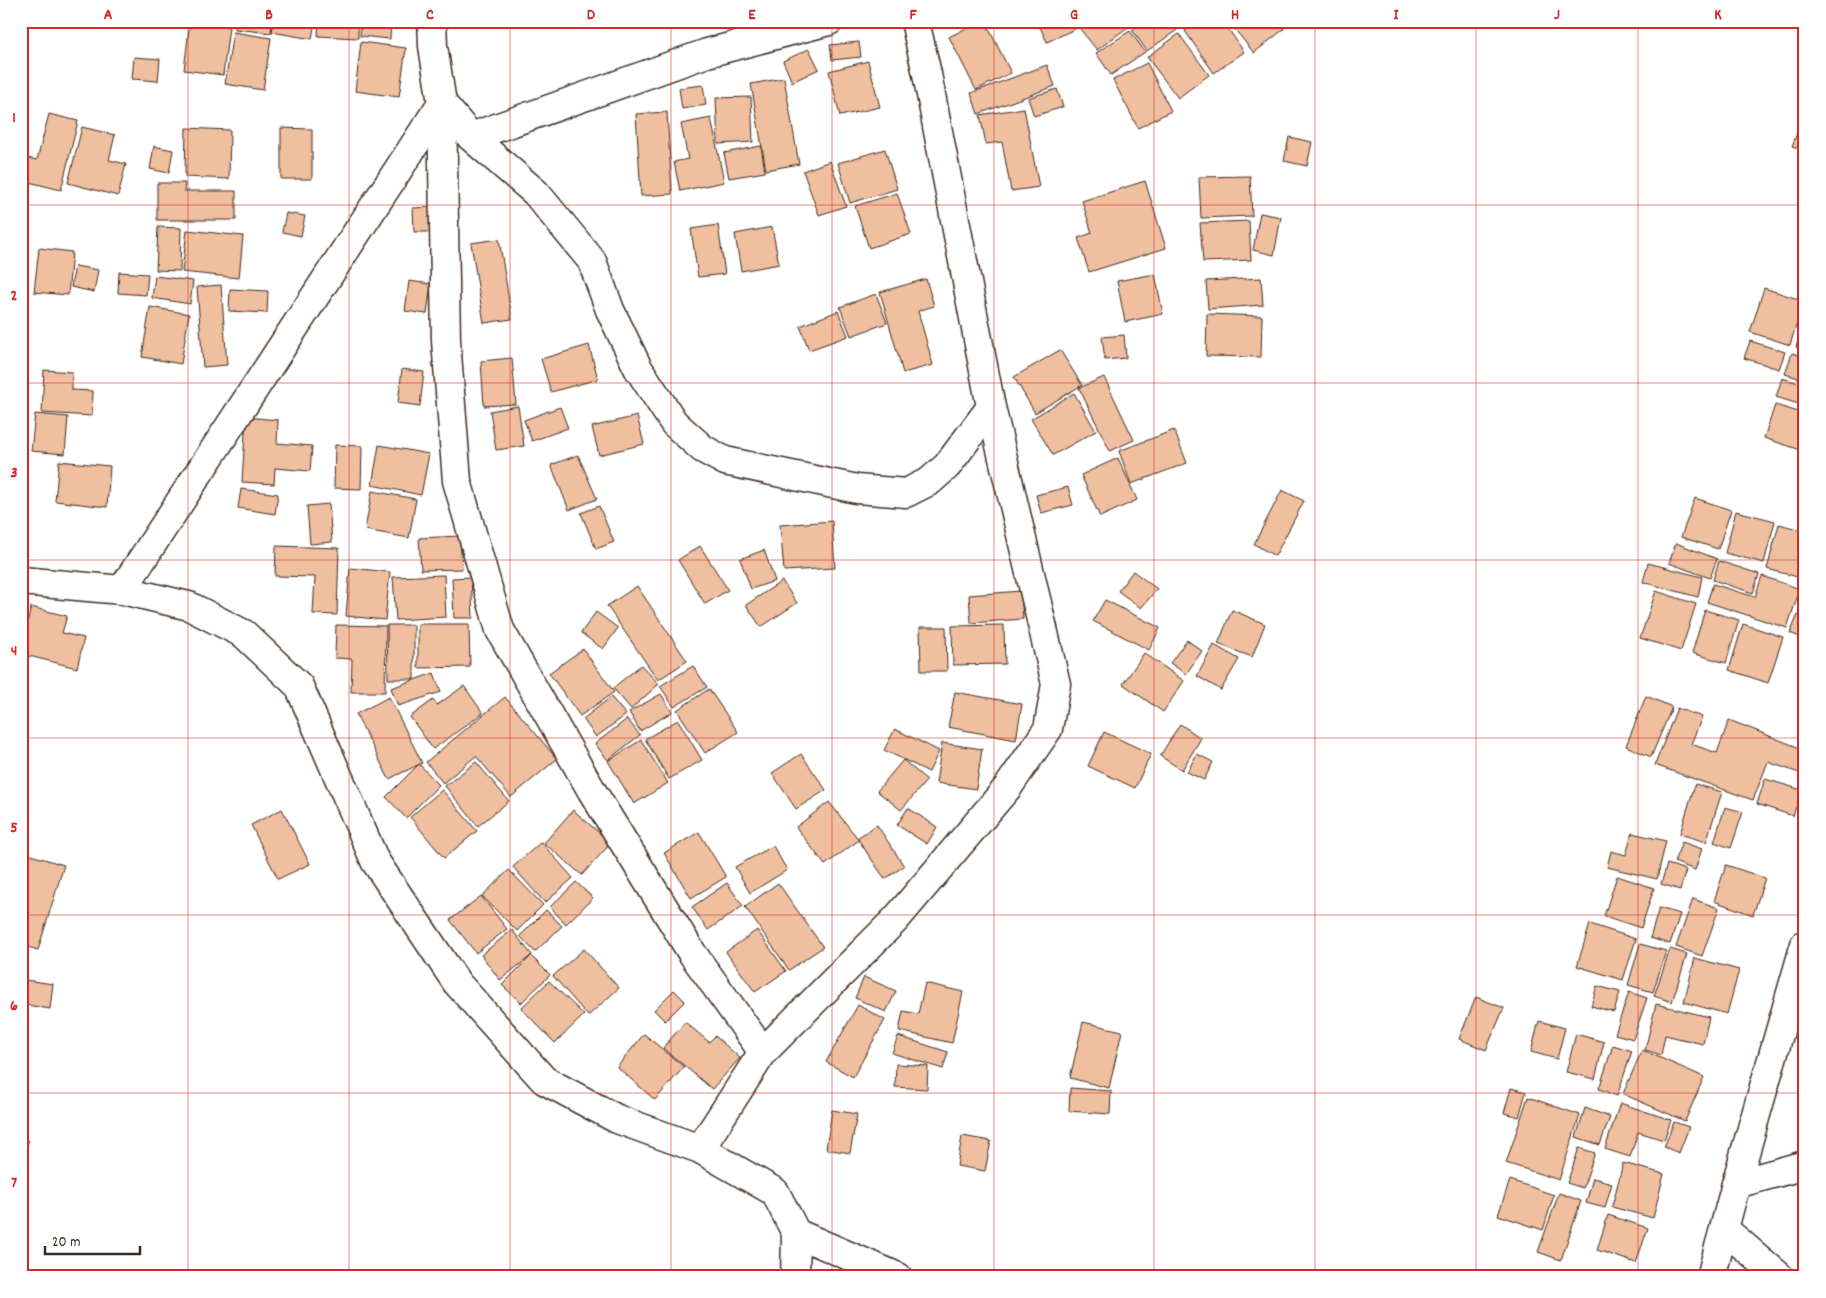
<svg xmlns="http://www.w3.org/2000/svg" width="1826" height="1298" viewBox="0 0 1826 1298" font-family="Dekko,sans-serif">
<rect width="100%" height="100%" fill="#fff"/>
<filter id="ink" filterUnits="userSpaceOnUse"><feTurbulence type="fractalNoise" baseFrequency=".02" numOctaves="2"/><feDisplacementMap in="SourceGraphic" scale="10" xChannelSelector="R" yChannelSelector="G"/><feConvolveMatrix kernelMatrix="1 2 1 2 8 2 1 2 1" color-interpolation-filters="sRGB"/></filter>
<g filter="url(#ink)">
<path fill="#f0bfa0" stroke="#3b2a1e" d="M190 21 229 27 223 75 184 70Z
M236 21H272L271 33 235 29Z
M274 21H315L312 39 272 32Z
M319 21H358V38L318 36Z
M361 21H391L390 39 360 36Z
M735 21H776L777 22 737 30Z
M980 21H985L1011 73 976 90 949 37Z
M1037 21H1079L1081 26 1047 42Z
M1090 21H1130L1132 24 1097 50 1080 29Z
M1144 21H1171L1177 30 1147 51 1132 30Z
M1174 21H1192L1178 29Z
M1200 21H1223L1244 52 1214 73 1185 31Z
M1228 21H1278L1284 29 1254 53Z
M1130 31 1145 52 1111 75 1096 53Z
M233 32 271 38 263 90 225 84Z
M1179 34 1209 75 1178 98 1147 57Z
M361 42 406 48 399 97 355 91Z
M859 42 861 57 832 60 830 45Z
M809 49 819 69 792 82 783 61Z
M134 57 160 59 158 81 132 79Z
M868 61 880 107 840 116 829 71Z
M1147 63 1171 111 1138 128 1113 80Z
M1047 65 1055 86 978 114 971 93Z
M784 78 799 164 766 170 751 84Z
M703 85 706 105 682 109 679 88Z
M1057 89 1063 107 1034 116 1028 98Z
M751 97 753 142 718 144 716 98Z
M1024 108 1039 187 1011 191 1002 142 986 144 980 115Z
M667 112 672 194 641 196 636 114Z
M1805 112V151L1792 146Z
M49 114 78 121 61 190 21 180 27 158 37 160Z
M711 118 724 182 680 191 674 162 688 159 681 124Z
M82 127 115 135 109 160 126 164 118 196 68 183Z
M186 128 230 130 229 179 185 177Z
M281 128 312 129V179H281Z
M1289 137 1312 142 1307 166 1284 161Z
M154 146 173 150 169 173 150 169Z
M761 146 765 172 729 178 724 153Z
M885 149 897 189 850 203 838 163Z
M830 161 846 206 819 215 803 171Z
M1250 176 1252 216 1201 218 1199 177Z
M1145 181 1166 248 1089 272 1078 238 1092 233 1082 201Z
M157 183H185L184 191H236V220H157Z
M897 193 911 234 869 248 855 206Z
M433 207 434 232H414L413 208Z
M286 213 305 216 301 236 282 232Z
M1260 213 1281 217 1274 255 1253 250Z
M1249 221 1251 260 1203 262 1200 223Z
M718 225 725 274 698 277 691 229Z
M158 227 181 228 180 271 156 270Z
M772 227 779 264 741 271 735 234Z
M187 230 243 236 239 278 182 272Z
M499 239 512 319 484 323 471 243Z
M39 248 72 252 68 295 34 292Z
M75 266 98 270 94 292 71 287Z
M119 272 148 274 146 295 118 293Z
M1155 274 1163 314 1125 322 1117 281Z
M155 276 193 281 190 304 152 298Z
M1261 278 1263 305 1208 309 1206 281Z
M926 279 934 306 918 311 933 365 903 373 880 292Z
M409 281 431 284 427 314 405 311Z
M221 285 227 365 203 367 197 287Z
M1764 288 1804 301 1790 345 1750 332Z
M230 289 268 291 267 313 229 311Z
M876 294 887 323 851 336 840 307Z
M150 307 189 314 181 364 142 357Z
M838 311 848 336 809 350 800 326Z
M1207 314 1262 316 1261 357 1206 356Z
M1805 321V350L1796 347Z
M1124 335 1126 358 1105 360 1102 337Z
M1750 341 1785 352 1779 369 1744 358Z
M589 345 598 379 551 392 541 359Z
M1060 350 1082 385 1035 413 1014 377Z
M1792 353 1805 357V380L1785 374Z
M512 358 516 404 484 406 481 361Z
M402 369 424 372 420 406 398 403Z
M44 370 72 372V390L93 391 92 416 42 413Z
M1104 377 1134 440 1110 451 1079 388Z
M1782 378 1805 385V406L1776 397Z
M1074 393 1096 431 1053 455 1031 419Z
M1775 405 1805 414 1804 451 1764 438Z
M518 406 524 446 496 450 490 411Z
M560 407 568 428 532 441 524 420Z
M35 414 68 417 65 454 31 451Z
M637 416 644 444 599 455 592 427Z
M246 417 278 420 277 443 312 446 310 471 275 468 274 484 242 482Z
M1174 430 1187 463 1131 484 1119 451Z
M335 445 362 446 361 489 334 488Z
M379 445 429 454 421 495 372 485Z
M578 455 597 499 569 510 551 465Z
M1118 458 1137 500 1100 517 1081 475Z
M59 461 110 466 107 507 55 501Z
M1068 487 1073 505 1041 513 1036 495Z
M241 489 278 494 275 514 238 508Z
M1282 490 1304 501 1275 556 1254 544Z
M372 491 416 499 409 538 365 530Z
M1695 498 1731 510 1718 549 1681 537Z
M329 504 332 542 310 544 307 506Z
M599 506 614 542 596 549 581 513Z
M1736 511 1775 521 1764 563 1725 553Z
M832 521 835 568 784 571 780 525Z
M1779 524 1805 531V579L1767 569Z
M460 536 462 569 421 570 419 538Z
M1676 543 1717 559 1710 578 1669 563Z
M276 546 339 548 337 615 313 614 315 577 275 576Z
M700 546 728 590 705 604 678 560Z
M764 550 775 581 751 589 740 559Z
M1719 561 1759 574 1753 593 1713 580Z
M1648 563 1702 577 1698 597 1643 582Z
M350 568 390 572 385 620 346 616Z
M1133 571 1157 589 1141 608 1118 591Z
M444 575 446 617 396 620 393 577Z
M1762 576 1800 589 1787 628 1707 602 1713 584 1755 597Z
M471 577 473 618H454L452 578Z
M782 581 797 603 761 627 746 605Z
M637 586 687 661 658 680 607 606Z
M1021 591 1023 619 971 623 969 595Z
M1656 591 1696 604 1681 651 1640 638Z
M1105 600 1160 628 1149 650 1093 621Z
M31 607 67 616 62 633 84 638 77 668 21 654V630L25 631Z
M1232 610 1265 624 1252 657 1218 644Z
M1705 610 1739 620 1726 663 1692 653Z
M596 612 618 628 603 649 581 633Z
M1798 615 1805 618V639L1790 633Z
M418 624H469L470 667 418 668Z
M1743 624 1783 637 1768 683 1729 670Z
M336 625 386 626 385 692H351L352 659 335 658Z
M387 625H414V679H388Z
M1004 625 1005 664 953 665 952 626Z
M920 627H946L947 671H921Z
M1187 640 1202 651 1186 674 1170 663Z
M1214 645 1239 659 1221 690 1197 676Z
M583 649 614 692 580 716 549 673Z
M1144 653 1184 681 1163 712 1123 684Z
M641 665 659 684 631 709 613 688Z
M693 666 707 687 674 707 660 686Z
M434 673 441 692 398 706 391 688Z
M464 686 483 713 433 749 410 717 433 700 437 705Z
M709 689 738 732 705 753 677 710Z
M955 692 1022 704 1016 740 948 727Z
M661 694 672 712 640 731 629 712Z
M1646 696 1672 707 1651 757 1626 746Z
M389 697 422 763 389 779 356 714Z
M505 697 557 759 511 797 476 756 443 783 426 762Z
M611 697 626 715 596 737 583 719Z
M1677 708 1702 717 1691 744 1717 753 1729 720 1805 750V775L1768 762 1753 800 1655 765Z
M627 719 640 735 608 760 595 744Z
M678 720 702 760 669 779 645 739Z
M1180 724 1201 738 1182 770 1160 756Z
M895 729 939 751 929 772 884 750Z
M1104 732 1151 754 1135 788 1088 766Z
M641 740 668 783 634 804 608 761Z
M942 743 982 749 976 789 936 783Z
M801 754 826 790 796 809 772 773Z
M1197 754 1213 762 1204 780 1187 772Z
M903 760 927 780 901 810 877 791Z
M476 762 509 801 478 826 445 786Z
M419 764 439 785 406 818 386 797Z
M1765 779 1802 790 1793 816 1757 804Z
M1695 784 1722 792 1706 842 1680 834Z
M442 790 477 831 444 858 410 817Z
M829 802 859 840 825 865 796 827Z
M1725 807 1743 812 1731 848 1714 842Z
M908 808 937 827 927 844 897 825Z
M282 809 310 864 278 879 251 825Z
M573 810 611 843 582 875 544 843Z
M877 825 904 866 885 879 857 838Z
M699 832 726 877 691 898 664 853Z
M1632 833 1666 841 1657 879 1607 867 1611 851 1626 855Z
M541 842 573 878 545 903 513 867Z
M1682 842 1702 849 1695 870 1674 862Z
M773 846 787 870 750 893 735 867Z
M21 852 64 865 38 950 21 945Z
M1667 864 1686 870 1680 890 1661 884Z
M1726 865 1765 878 1753 915 1714 901Z
M509 870 543 905 517 931 482 896Z
M1617 876 1654 888 1641 928 1604 916Z
M576 882 593 898 566 924 550 907Z
M727 883 743 906 708 930 692 907Z
M778 883 823 947 789 970 745 907Z
M481 896 507 929 476 953 450 920Z
M1693 899 1719 908 1702 956 1676 947Z
M1659 908 1680 914 1670 944 1650 938Z
M546 910 562 926 535 952 520 936Z
M1590 924 1636 939 1623 980 1577 966Z
M512 930 532 955 500 980 481 955Z
M757 930 786 971 755 992 726 952Z
M1640 944 1666 951 1653 992 1628 985Z
M584 949 619 988 588 1016 553 976Z
M1670 949 1687 954 1672 1002 1654 996Z
M531 956 550 975 521 1003 502 985Z
M1695 958 1739 970 1727 1014 1684 1002Z
M864 977 896 991 886 1012 855 998Z
M25 980 53 984 50 1009 21 1004Z
M549 981 584 1015 555 1043 521 1008Z
M925 983 963 992 952 1043 899 1031 903 1011 918 1014Z
M1597 986 1620 992 1614 1012 1591 1006Z
M674 990 685 1001 665 1021 654 1010Z
M1629 992 1647 998 1633 1039 1615 1034Z
M1476 997 1504 1008 1486 1050 1459 1039Z
M1656 1004 1709 1017 1703 1044 1665 1035 1661 1055 1645 1050Z
M858 1005 885 1020 853 1077 826 1062Z
M1539 1021 1565 1028 1557 1059 1531 1052Z
M685 1022 709 1042 715 1036 740 1058 712 1089 663 1048Z
M1083 1022 1122 1031 1109 1088 1070 1078Z
M644 1034 684 1067 655 1100 617 1067Z
M1576 1034 1604 1042 1595 1079 1566 1072Z
M898 1036 948 1052 943 1069 892 1053Z
M1613 1045 1632 1051 1617 1096 1599 1089Z
M1642 1050 1704 1077 1685 1121 1623 1094Z
M896 1064 928 1066 927 1089 895 1087Z
M1070 1088 1111 1091 1110 1114 1069 1111Z
M1511 1088 1526 1092 1519 1117 1504 1113Z
M1528 1097 1580 1115 1559 1180 1506 1163Z
M1620 1103 1671 1120 1664 1140 1638 1132 1630 1157 1605 1149Z
M1585 1108 1610 1117 1600 1145 1576 1137Z
M832 1110 857 1114 850 1153 826 1149Z
M1674 1122 1689 1127 1679 1153 1664 1147Z
M962 1136 991 1141 985 1171 957 1166Z
M21 1137 29 1141 21 1154Z
M1579 1148 1595 1153 1583 1188 1567 1183Z
M1623 1163 1664 1174 1653 1218 1612 1207Z
M1593 1178 1612 1183 1605 1208 1586 1203Z
M1510 1180 1554 1195 1543 1230 1498 1215Z
M1559 1193 1581 1201 1561 1260 1538 1252Z
M1608 1215 1648 1228 1636 1263 1597 1250Z"/>
<g fill="none" stroke-linecap="round" stroke-linejoin="round">
<g stroke="#3b2a1e" stroke-width="31">
<path id="street" d="M442 103 446 341 457 481 500 630 592 791 692 953 763 1052
M442 103 471 137 536 193 592 261 610 310 638 368 674 423 703 449 725 461 857 489 906 493 930 481 947 466 991 407
M471 137 707 53 829 21
M21 581 122 590 189 606 244 634 299 686 375 861 457 983 544 1080 617 1119 700 1149 775 1192 796 1233 795 1277
M122 590 442 103 433 46 432 21
M700 1149 763 1052 896 919 1008 787 1048 729 1056 684 991 407 927 74 915 21
M1736 1184 1805 1165
M1725 1230 1780 1277
M796 1233 898 1277"/>
</g>
<g stroke="#3b2a1e" stroke-width="31">
<path id="secondary" d="M1711 1277 1736 1184 1805 944"/>
</g>
<use href="#street" stroke="#fff" stroke-width="28"/>
<use href="#secondary" stroke="#fff" stroke-width="28"/>
</g>
</g>
<path fill="none" stroke="#d62828" stroke-width="1" stroke-opacity="0.55" d="M188 21V1277M349 21V1277M510 21V1277M671 21V1277M832 21V1277M994 21V1277M1154 21V1277M1315 21V1277M1476 21V1277M1638 21V1277M21 205H1805M21 383H1805M21 560H1805M21 738H1805M21 915H1805M21 1093H1805"/>
<rect width="1826" height="1298" fill="none" stroke="#fff" stroke-width="55"/>
<path d="M45 1246v8h95v-8" fill="none" stroke="#3b2a1e" stroke-width="2.5"/>
<text x="52" y="1246" font-size="15" fill="#3b2a1e" stroke="#ffffff" stroke-width="4" paint-order="stroke">20 m</text>
<rect x="28" y="28" width="1770" height="1242" fill="none" stroke="#d62828" stroke-width="2"/>
<g font-size="16" text-anchor="middle" font-weight="bold" fill="#d62828">
<text x="108" y="19">A</text>
<text x="269" y="19">B</text>
<text x="430" y="19">C</text>
<text x="591" y="19">D</text>
<text x="752" y="19">E</text>
<text x="913" y="19">F</text>
<text x="1074" y="19">G</text>
<text x="1235" y="19">H</text>
<text x="1396" y="19">I</text>
<text x="1557" y="19">J</text>
<text x="1718" y="19">K</text>
<text x="14" y="122">1</text>
<text x="14" y="300">2</text>
<text x="14" y="477">3</text>
<text x="14" y="655">4</text>
<text x="14" y="832">5</text>
<text x="14" y="1010">6</text>
<text x="14" y="1187">7</text>
</g>
</svg>
